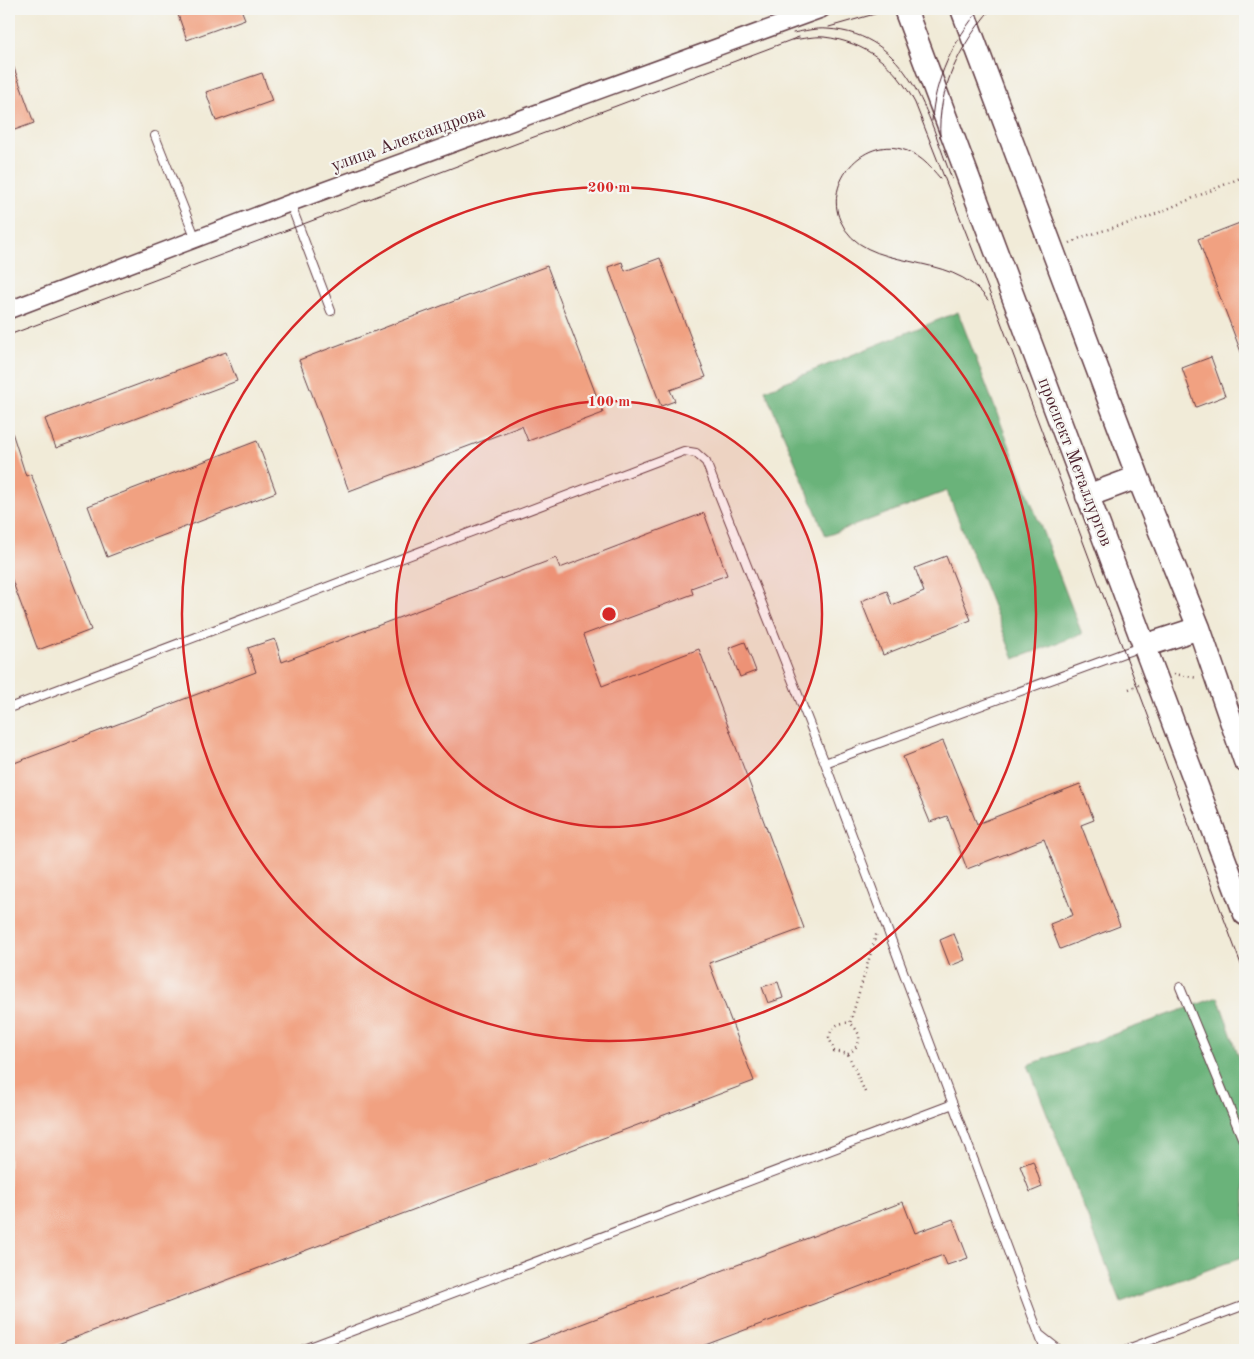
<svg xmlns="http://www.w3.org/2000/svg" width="1254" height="1359" viewBox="0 0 1254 1359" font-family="'Old Standard TT',serif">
<rect width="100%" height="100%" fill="#f6f6f2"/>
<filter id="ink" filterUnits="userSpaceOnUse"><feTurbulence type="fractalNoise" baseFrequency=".02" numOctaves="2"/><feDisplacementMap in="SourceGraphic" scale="10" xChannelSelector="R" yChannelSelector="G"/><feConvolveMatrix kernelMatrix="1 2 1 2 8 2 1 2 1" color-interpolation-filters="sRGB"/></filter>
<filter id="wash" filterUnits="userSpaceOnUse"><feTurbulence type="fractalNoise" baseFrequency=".0096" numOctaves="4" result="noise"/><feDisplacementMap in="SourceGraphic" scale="20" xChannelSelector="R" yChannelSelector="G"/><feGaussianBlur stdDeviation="1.12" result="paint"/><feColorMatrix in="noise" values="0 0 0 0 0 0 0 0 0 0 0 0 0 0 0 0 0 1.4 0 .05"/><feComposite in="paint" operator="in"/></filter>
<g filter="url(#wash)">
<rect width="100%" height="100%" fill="#f1ebd8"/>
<path fill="#6bb37a" stroke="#5a6952" d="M958 312 1082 634 1014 659 947 491 826 536 765 390Z
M1218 997 1245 1074V1256L1121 1302 1028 1065Z"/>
<g id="blocks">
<path fill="#f1a181" d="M176 9H241L245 19 187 40Z
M10 57 34 123 9 132V58Z
M262 73 272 101 216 121 206 92Z
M1245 221V360H1244L1198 239Z
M660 258 706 377 670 390 675 401 661 406 608 267 622 262 625 271Z
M547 266 603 413 528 441 522 426 349 491 299 360Z
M226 352 237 381 56 448 45 419Z
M1211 357 1225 396 1196 407 1182 368Z
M9 429H11L26 476 31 474 91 630 38 650 9 572Z
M257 441 276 492 107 557 88 506Z
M704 513 727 575 691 588 693 594 583 635 602 686 699 649 804 928 709 963 754 1081 42 1350H9V765L256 672 248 648 275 639 282 662 556 558 560 568Z
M946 556 971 620 883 655 861 601 887 591 892 605 924 592 915 568Z
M745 642 756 671 740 677 729 648Z
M943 741 977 824 1080 784 1094 820 1081 825 1120 926 1060 949 1050 924 1073 915 1044 839 967 869 947 816 930 822 903 757Z
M954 934 965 960 950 966 940 940Z
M778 982 783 998 768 1003 762 987Z
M1033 1161 1042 1187 1030 1192 1020 1166Z
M903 1202 915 1233 953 1219 968 1258 947 1265 943 1255 692 1350H513Z"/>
</g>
</g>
<g filter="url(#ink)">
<use href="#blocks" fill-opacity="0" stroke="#633e45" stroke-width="1"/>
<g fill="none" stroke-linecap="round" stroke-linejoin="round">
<g stroke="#633e45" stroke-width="10">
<path id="lane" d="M155 136 196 239
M290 203 331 311
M9 708 684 451 696 453 706 462 825 763 1045 1350
M825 763 1143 646
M1180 987 1245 1145
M1040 1335 1059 1350
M302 1350 953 1104
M1125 1350 1245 1305"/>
</g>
<g stroke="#633e45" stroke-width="19">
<path id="street" d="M9 310 290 203 822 9"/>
</g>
<g stroke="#633e45" stroke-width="25">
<path id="secondary" d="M905 9 1245 914
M962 9 1138 477 1199 628 1245 761
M1087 496 1138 477
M1144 646 1199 628"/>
</g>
<path stroke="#633e45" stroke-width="2.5" stroke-dasharray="1 4" stroke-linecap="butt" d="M1070 243 1082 237 1146 218 1245 176
M1174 674 1198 678
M1129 689 1139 685
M848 1054C862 1045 863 1034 850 1023
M865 1092 848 1054 834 1051 829 1037C832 1026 838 1022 850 1023L877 932"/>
<use href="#lane" stroke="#fff" stroke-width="8"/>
<use href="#street" stroke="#fff" stroke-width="16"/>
<use href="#secondary" stroke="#fff" stroke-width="22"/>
<path stroke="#4a1f2b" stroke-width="1" d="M829 27 892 9
M793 33C804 31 816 28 827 29 910 34 927 114 952 179
M792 40C802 39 814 36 824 37 866 42 896 66 915 103L998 314 1245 975
M932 121C934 80 954 40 980 9
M940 137C937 89 961 44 991 9
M940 178C929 165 918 153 901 149 863 138 824 182 840 220 864 276 951 247 988 300
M9 335 799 37"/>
</g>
</g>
<circle cx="609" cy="614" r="213" fill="#d62828" fill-opacity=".12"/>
<g fill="none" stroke="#d62828" stroke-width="2.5">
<circle cx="609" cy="614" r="213"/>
<circle cx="609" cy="614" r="427"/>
</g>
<g text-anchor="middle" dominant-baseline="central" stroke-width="4.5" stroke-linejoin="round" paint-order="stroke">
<g font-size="18" fill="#4a1f2b" stroke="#f6f6f2">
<text transform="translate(408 139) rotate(-20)">улица Александрова</text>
<text transform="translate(1075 462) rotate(69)">проспект Металлургов</text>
</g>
</g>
<circle cx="609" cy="614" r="8" fill="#d62828" stroke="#f6f6f2" stroke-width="2.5"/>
<g font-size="15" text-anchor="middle" font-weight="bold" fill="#d62828" stroke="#f6f6f2" stroke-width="4.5" stroke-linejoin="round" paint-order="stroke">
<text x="609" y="192">200 m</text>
<text x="609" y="406">100 m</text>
</g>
<rect width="1254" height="1359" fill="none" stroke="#f6f6f2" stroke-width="30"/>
</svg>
